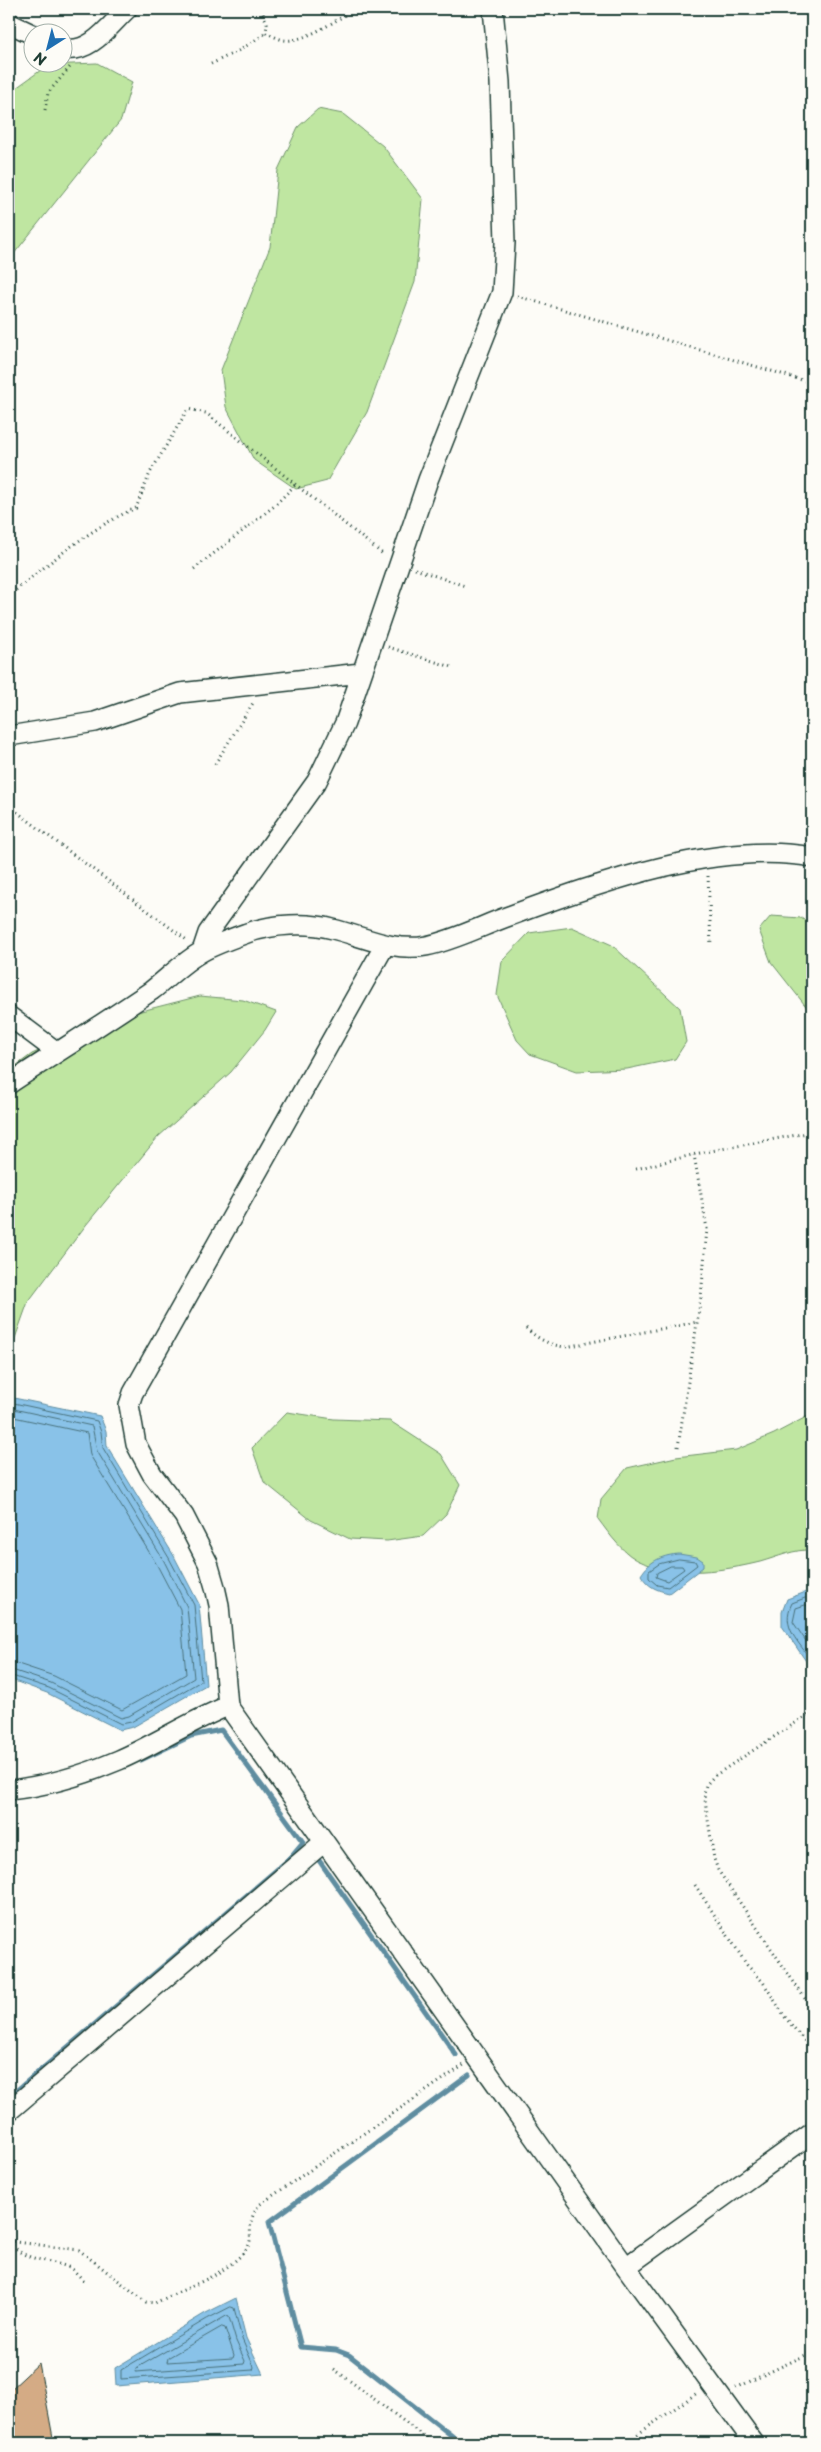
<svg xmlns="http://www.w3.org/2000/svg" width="821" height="2452" viewBox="0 0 821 2452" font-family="'Playpen Sans',sans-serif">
<rect width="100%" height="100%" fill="#fdfcf7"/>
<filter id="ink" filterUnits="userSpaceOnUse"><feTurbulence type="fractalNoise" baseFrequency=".02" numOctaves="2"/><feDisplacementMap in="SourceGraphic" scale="10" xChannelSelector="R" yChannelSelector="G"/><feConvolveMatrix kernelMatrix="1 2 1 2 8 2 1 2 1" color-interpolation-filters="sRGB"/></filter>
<g filter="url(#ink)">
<path fill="#bfe6a1" stroke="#6f926a" d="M97 63 132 82 121 120 9 260V93L48 65Z
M318 109 343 114 383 146 423 199 415 282 367 412 327 481 296 489 254 460 226 407 221 370 270 247 278 170 298 127Z
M771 916 801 918 812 925V1014L771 962 759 930Z
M572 927 612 945 680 1008 686 1042 675 1059 627 1069 577 1071 530 1054 517 1040 497 995 502 961 529 933Z
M200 996 243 1000 276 1012 265 1030 231 1072 158 1137 86 1225 28 1302 9 1355V1071L32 1054 106 1020Z
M287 1412 334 1419 390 1421 441 1454 460 1485 446 1514 423 1536 387 1541 350 1539 311 1520 264 1482 252 1448Z
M812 1414V1550C794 1549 778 1557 760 1562 723 1571 681 1577 644 1563 624 1556 610 1535 598 1519L601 1499 627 1468 676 1457 736 1450 774 1434Z"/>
<path fill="#89c2e8" stroke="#5f8da0" d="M9 1397 100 1416 106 1431 107 1446 174 1556 199 1604 206 1685 133 1727 120 1730 47 1693 9 1679Z
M679 1554 697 1557 703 1561V1567L669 1593C656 1590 648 1587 641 1575 650 1560 664 1555 679 1554Z
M806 1592 812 1595V1670L782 1626V1612L787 1599Z
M236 2298 246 2338 263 2374 116 2386 115 2368 204 2314Z"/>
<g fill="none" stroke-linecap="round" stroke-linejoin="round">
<path stroke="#49727c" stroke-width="1" d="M9 1402 97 1421 101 1432 103 1448 169 1558 194 1605 201 1681 131 1722 121 1724 49 1688 9 1675
M9 1408 92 1426 97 1451 164 1561 187 1607 194 1678 129 1716 121 1718 51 1683 9 1669
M9 1416 87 1433 90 1455 157 1565 180 1609 186 1674 122 1710 54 1676 9 1661
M679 1559 695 1561 697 1565 668 1587 657 1585 649 1578V1571L659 1564Z
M671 1566H682L684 1569 667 1581 656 1577 657 1573Z
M812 1599 805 1598 792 1603C780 1627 799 1642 812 1661
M812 1606 805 1605 796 1608 793 1622 812 1650
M231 2307 234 2308 242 2339 254 2367 253 2370 121 2379V2370L207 2319Z
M227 2316 229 2317 236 2341 245 2361 244 2364 136 2372 137 2368Z
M222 2327 225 2328 234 2355 233 2358 167 2362 168 2358Z"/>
<path stroke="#5f8da0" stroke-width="5" d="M318 1859 456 2055
M9 2097 287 1861 303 1842 221 1730 191 1736 141 1760
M461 2443 349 2355 336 2350 301 2347 269 2222 469 2075"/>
</g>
<path fill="#d4ab85" stroke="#1f3d34" d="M39 2363 54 2443H15L12 2416 9 2412V2391Z"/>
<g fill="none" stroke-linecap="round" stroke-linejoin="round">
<g stroke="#1f3d34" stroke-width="22">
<path id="street" d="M9 23 32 34
M62 48C89 56 110 25 127 9
M9 736 95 722 180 693 361 673
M385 945 133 1393 129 1405 136 1444 152 1474 184 1516 208 1563 215 1587 219 1605 228 1706 626 2267 754 2443
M202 951 208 933 317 781 345 723 428 480 502 292 505 243 500 82 493 9
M9 1016 57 1052
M9 1084C56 1053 104 1023 151 991 168 978 184 961 203 951 216 944 233 938 247 933 273 924 307 922 333 929 365 937 393 952 426 946 456 940 483 925 512 915 599 883 719 840 812 857
M9 1790C47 1786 84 1775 119 1760 156 1744 190 1721 228 1706
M9 2111 324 1842
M626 2267 812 2133"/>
</g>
<path stroke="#1f3d34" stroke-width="3" stroke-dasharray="1 4" stroke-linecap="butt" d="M261 9 267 23 266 33C272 35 278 39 284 40 304 43 338 19 355 9
M809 9 812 19
M211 64 240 50 266 33
M45 110 48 93 70 67
M517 296 812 383
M194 569 273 507 295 485
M415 569 465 586
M16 590C53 560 92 527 136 508L150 473 188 409 206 413 384 555
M388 647 452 667
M215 764 253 703
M9 806 188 941
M708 876 711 945
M636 1169 700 1153 807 1133 812 1134
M526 1328C538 1339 549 1345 565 1347L697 1322
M678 1447 701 1297 707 1229 694 1155
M812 1712 714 1776 706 1785 704 1793 714 1859 718 1870 812 2009
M695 1885 747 1965 763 1982 785 2017 812 2050
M9 2241 79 2250 146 2302 155 2303C183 2289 229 2274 247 2248 255 2237 244 2225 259 2205L464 2065
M10 2241C21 2262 51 2259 70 2268 75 2271 80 2277 85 2282
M334 2369 433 2443
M736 2388 812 2352
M625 2443 697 2393"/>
<use href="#street" stroke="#fdfcf7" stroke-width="19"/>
</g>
</g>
<rect width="821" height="2452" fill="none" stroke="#fdfcf7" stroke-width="30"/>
<rect x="15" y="15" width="791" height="2422" fill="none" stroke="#1f3d34" stroke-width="2" filter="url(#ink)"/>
<g transform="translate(48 48) rotate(216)"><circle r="24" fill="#fdfcf7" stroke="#a4b0a9"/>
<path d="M0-4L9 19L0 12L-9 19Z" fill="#1f6fb2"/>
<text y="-8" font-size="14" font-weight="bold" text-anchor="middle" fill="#1f3d34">N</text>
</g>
</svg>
